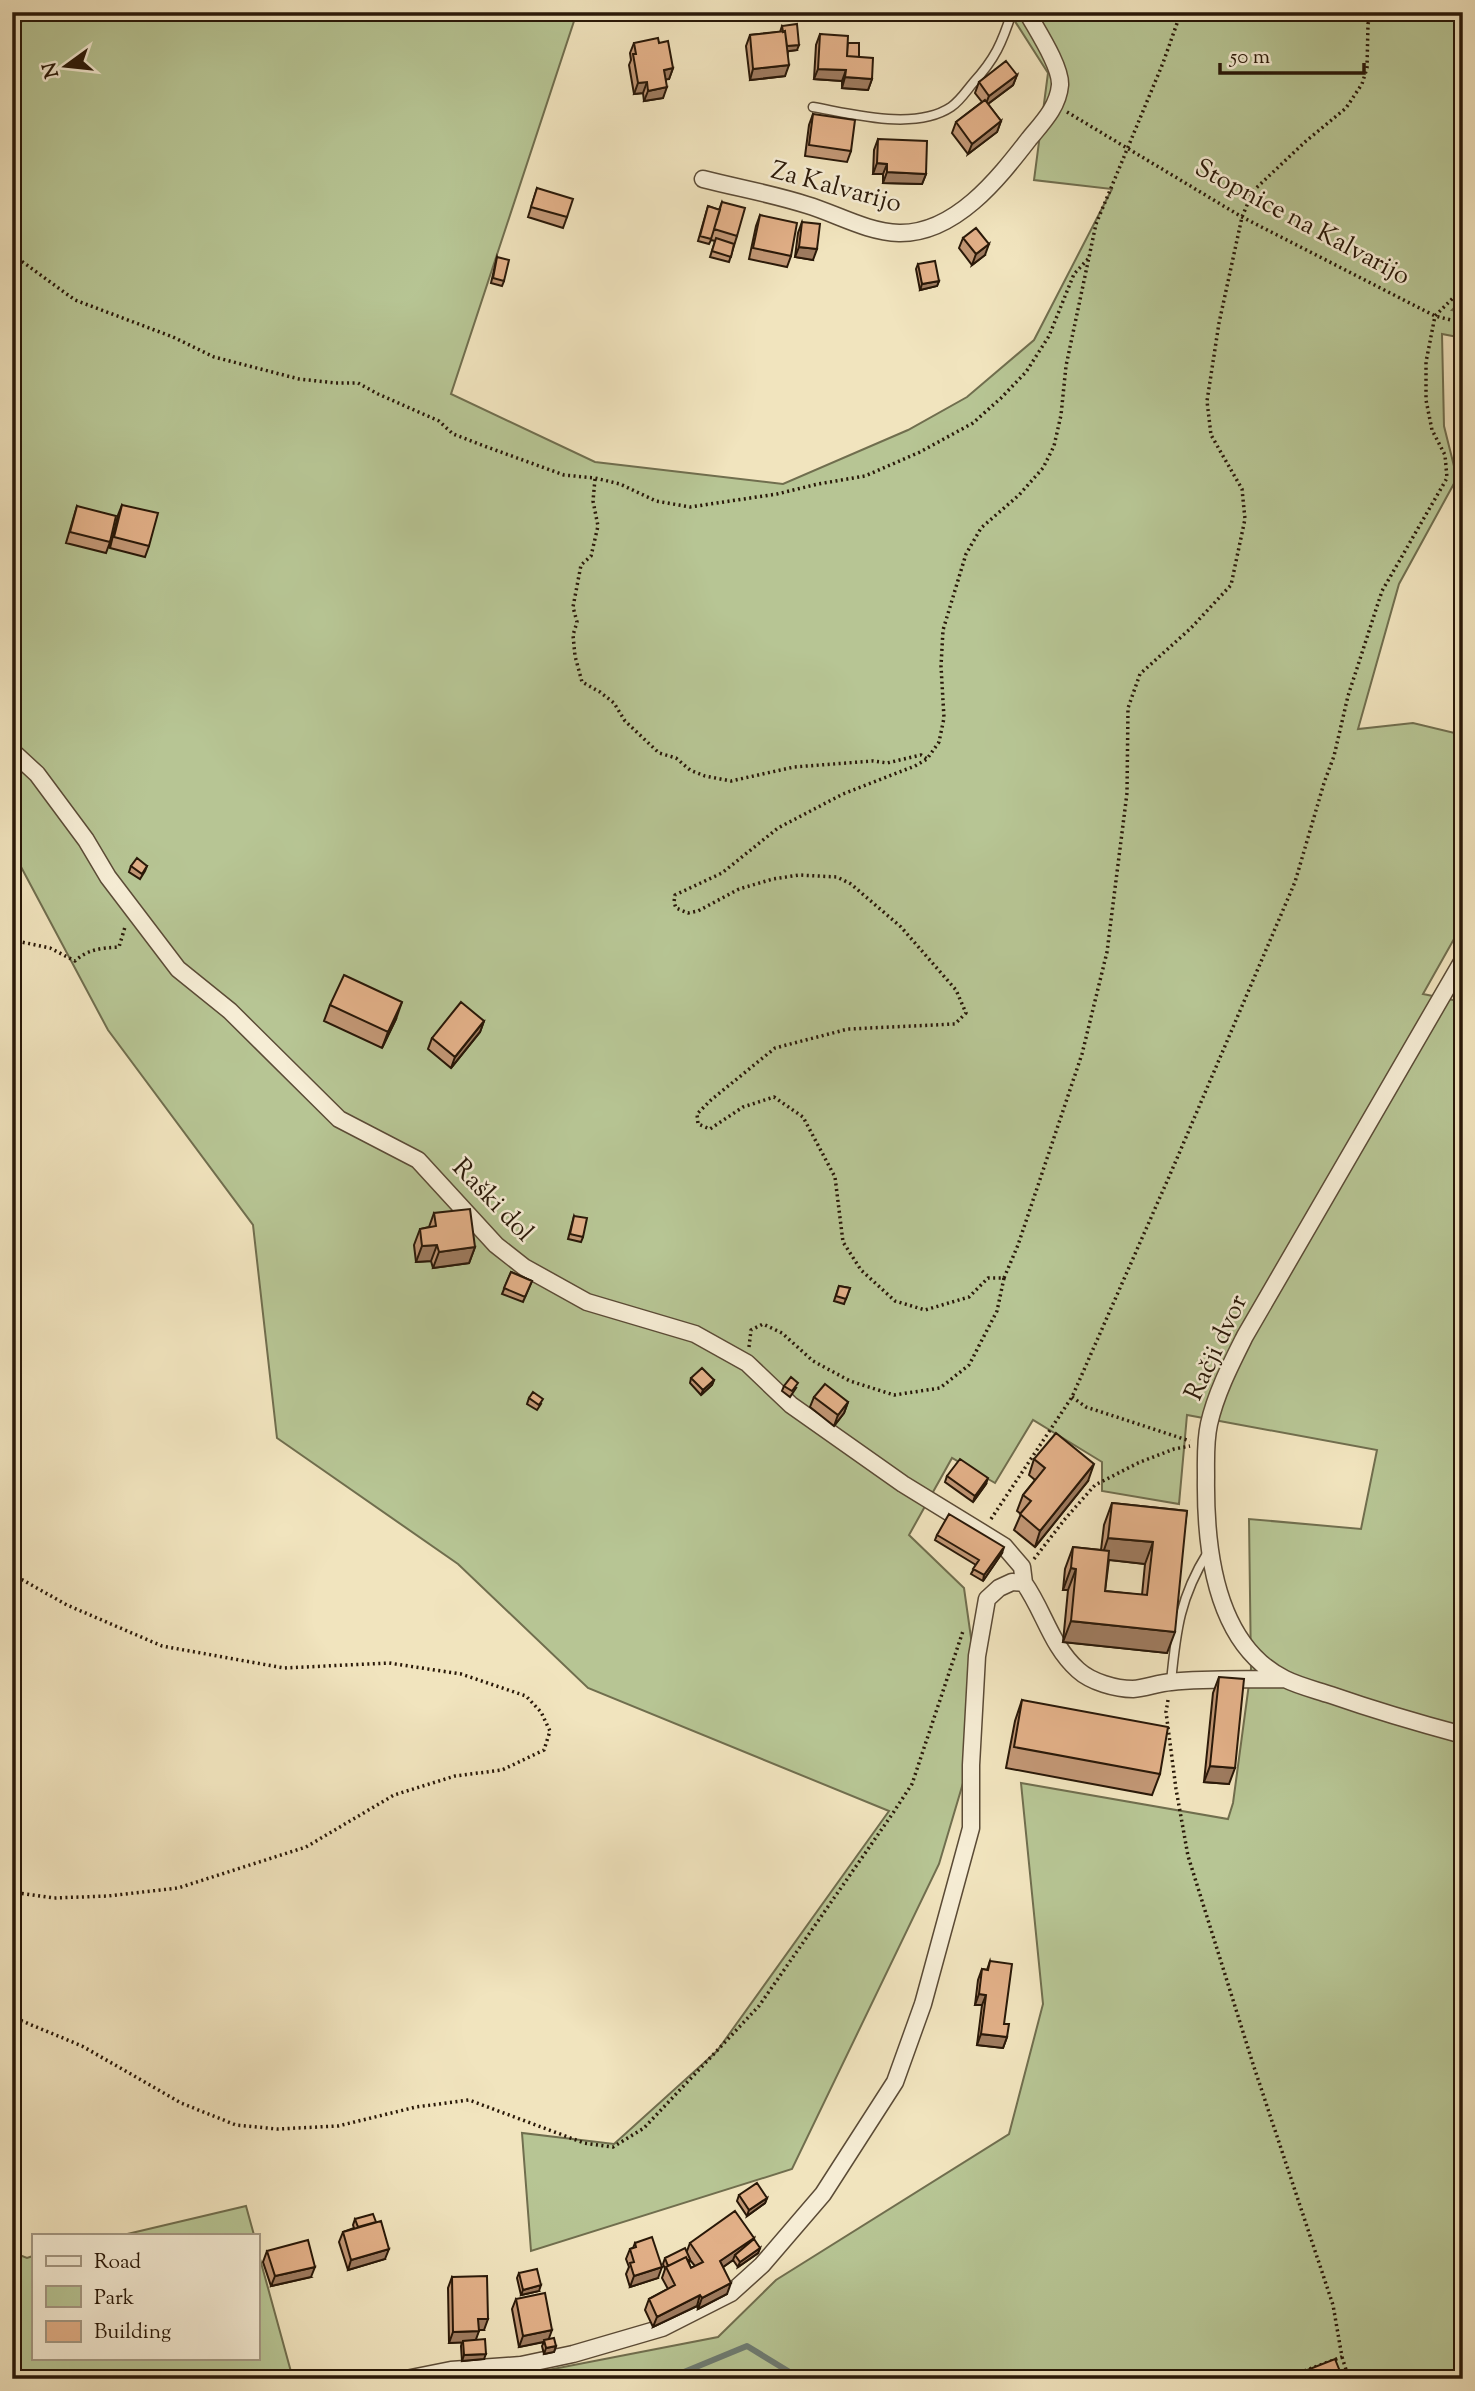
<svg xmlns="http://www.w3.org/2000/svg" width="1475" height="2391" viewBox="0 0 1475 2391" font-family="'Sorts Mill Goudy',serif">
<rect width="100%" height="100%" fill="#f1e4be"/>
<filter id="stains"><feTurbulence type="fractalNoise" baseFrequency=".00286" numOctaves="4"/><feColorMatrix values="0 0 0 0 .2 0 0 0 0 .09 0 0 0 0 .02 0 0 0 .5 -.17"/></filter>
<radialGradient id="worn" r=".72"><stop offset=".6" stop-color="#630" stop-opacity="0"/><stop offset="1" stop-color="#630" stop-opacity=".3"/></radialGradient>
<path fill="#b7c594" stroke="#706e4e" stroke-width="2" d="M25 12H577L451 394 595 462 783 484 908 430 967 397 1034 340 1112 189 1034 180 1048 73 1009 12H1463V299L1452 310 1463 312V338L1442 334 1444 426 1457 478 1399 584 1358 729 1413 723 1463 735V923L1423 994 1463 1002V2379H501L718 2337 776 2280 1009 2134 1043 2004 1021 1783 1228 1819 1233 1803 1251 1669 1249 1519 1361 1529 1377 1450 1187 1415 1179 1504 1102 1491V1462L1033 1420 995 1483 952 1458 909 1535 964 1588 975 1666 966 1773 939 1864 792 2169 531 2251 522 2133 614 2144 717 2051 889 1811 588 1688 458 1564 277 1438 253 1225 108 1030 12 850V48Z
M246 2206 254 2235H123Z
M257 2248 293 2379H12V2252L27 2258 33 2256V2358H257Z"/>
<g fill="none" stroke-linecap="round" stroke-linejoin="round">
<path stroke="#6e7b72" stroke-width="6" d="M667 2379 747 2346 801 2379"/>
<g stroke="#5b4b36" stroke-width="11">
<path id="lane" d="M813 107C853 114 915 131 951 107 960 101 967 90 973 83 995 59 1002 43 1012 12
M1171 1682C1176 1630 1180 1597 1208 1552"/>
</g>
<g stroke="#5b4b36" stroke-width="19">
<path id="street" d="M703 179C738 188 773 194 807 205 837 214 867 232 899 233 955 234 998 179 1029 139 1043 122 1058 107 1060 85 1061 66 1036 29 1027 12
M12 751 37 774 86 840 108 877 178 969 230 1011 339 1119 418 1160 496 1245 524 1267 587 1302 695 1334 747 1363 791 1405 903 1484 1004 1546 1022 1567 1024 1583
M1463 960 1245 1336C1231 1364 1216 1393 1209 1424 1205 1442 1206 1460 1206 1477 1205 1547 1214 1644 1285 1679 1299 1686 1316 1690 1331 1695 1374 1710 1418 1723 1463 1735
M406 2379 451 2370 521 2365 573 2354 662 2328 731 2293 762 2265 823 2194 895 2082 923 2004 971 1828V1765L977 1656 987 1599 999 1588 1012 1582 1024 1583C1044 1611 1051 1646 1078 1670 1091 1682 1116 1689 1133 1689 1146 1688 1158 1683 1171 1682 1208 1678 1247 1680 1285 1679"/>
</g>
<path stroke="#291808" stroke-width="3.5" stroke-dasharray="2 3.5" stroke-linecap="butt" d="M1067 112 1242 217 1435 316 1463 323
M12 257 20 260 75 300 173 337 214 357 299 379 336 383H358L378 394 439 421 453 434 487 447 564 475 595 478 620 484 656 501 690 507 777 494 818 484 865 476 920 452 973 423 1001 398 1026 372 1049 336 1074 274 1088 259
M595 479 593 501 598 526 591 556 581 565 573 607 577 622 573 635 575 656 582 682 600 692 614 703 625 721 659 753 676 758 690 770 705 776 731 781 794 767 873 761 887 763 921 755 927 759
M12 940 50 948 75 961C88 949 102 948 119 947L125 927
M1004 1278 1018 1245 1082 1054 1107 952 1127 793 1128 708 1140 674 1191 628 1231 585 1245 519 1242 489 1211 435 1207 401 1219 323 1242 217 1253 191 1306 141 1346 108 1362 84 1367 68 1368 24 1371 12
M749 1347 751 1330 763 1324 782 1333 813 1361 850 1381 894 1395 940 1388 969 1365 997 1311 1004 1278H988L969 1297 925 1310 895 1301 861 1270 843 1242 835 1177 803 1117 774 1097 743 1107 710 1129 698 1124 697 1114 711 1100 775 1048 848 1029 955 1024 966 1013 956 990 901 927 851 884 837 877 799 875 773 879 739 889 698 911 688 913 676 908 674 902 675 895 722 873 778 828 843 794 915 766 927 759 939 742 944 718 941 666 943 630 966 554 981 528 1019 495 1043 468 1054 446 1061 415 1066 366 1096 224 1163 63 1181 12
M1072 1397 1086 1407 1190 1441
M991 1519 1072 1397 1172 1170 1295 882 1324 783 1334 756 1348 696 1382 591 1447 478 1445 455 1432 430 1426 400V362L1435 316 1463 288
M1034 1559 1065 1519 1095 1485 1138 1463 1174 1449 1190 1446
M12 1574 67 1605 162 1646 284 1668 389 1663 461 1674 526 1696 541 1712 550 1731 544 1750 502 1770 455 1776 394 1795 306 1847 178 1888 108 1896 54 1898 12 1892
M1168 1700 1166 1712 1176 1789 1188 1856 1253 2064 1333 2305 1342 2357 1282 2379
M12 2014 22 2021 82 2046 181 2103 236 2125 277 2129 338 2126 416 2107 469 2100 584 2143 613 2147 644 2128 759 2006 893 1813 912 1784 963 1631
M1342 2357 1349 2379"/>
<use href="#lane" stroke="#f6edd5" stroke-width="8"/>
<use href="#street" stroke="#f6edd5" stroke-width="16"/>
</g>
<path fill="#c29775" stroke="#291808" stroke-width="2" fill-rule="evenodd" d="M782 26 797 50 788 51 785 76 750 80 746 46 750 35 780 32Z
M820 34 848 43 872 79 868 90 842 88V81L814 79 816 45Z
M634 43H659L673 68 669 79H666L663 98 644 101 643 93 634 94 629 65 631 60 630 53Z
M1017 75 1013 85 988 104 1001 121 997 132 968 154 952 133 956 122 982 102 975 93 979 82Z
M813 114 851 151 847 162 805 156 809 125Z
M878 139 926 174 922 184 883 183V174H873L874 150Z
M537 188 567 217 563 228 528 217Z
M722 202 737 236 729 262 710 257 715 241 711 240 709 244 698 241 708 206 719 210Z
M760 215 791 256 787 267 749 259 756 226Z
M802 222 813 260 795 257 798 233Z
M963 238 985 255 972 265 959 248Z
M497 257 504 281 502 286 491 283Z
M918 264 939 281 937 286 920 290 916 269Z
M122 505 149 546 145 557 110 548 118 515Z
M77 506 110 542 106 553 66 543Z
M131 866H147L145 871 140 879 129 872Z
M330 1005 396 1019 382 1048 324 1021Z
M484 1021 480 1032 451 1068 428 1049 432 1038Z
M434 1213 475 1247 469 1263 433 1268 431 1261 416 1262 414 1245 420 1229 429 1227Z
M574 1216 583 1237 581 1242 568 1239Z
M511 1272 532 1281 523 1302 502 1294Z
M839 1286 850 1288 844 1304 834 1301Z
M691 1378 714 1380 712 1385 701 1395 690 1383Z
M784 1386 796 1388 790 1397 782 1391Z
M814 1397 848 1402 844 1413 834 1426 810 1407Z
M529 1398 541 1404 537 1410 527 1404Z
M1034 1459 1088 1481 1035 1547 1014 1530 1021 1514 1017 1511 1023 1495 1035 1480 1029 1475Z
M947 1476 986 1484 973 1502 945 1482Z
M1112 1503 1187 1511 1167 1653 1063 1642 1068 1590H1063L1065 1569 1073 1547 1101 1550 1104 1525ZM1109 1560 1145 1564 1142 1595 1105 1591Z
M937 1535 1002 1553 983 1581 971 1574 976 1565 935 1540Z
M1219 1677 1229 1784 1204 1782 1213 1693Z
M1022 1700 1160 1774 1152 1795 1006 1768 1015 1721Z
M990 1961 1007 2037 1003 2048 977 2045 982 2005H975L978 1980 982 1969 987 1970Z
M739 2195 767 2198 765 2203 747 2216 737 2201Z
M355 2219 385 2259 348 2270 339 2242 343 2232 354 2228 353 2225Z
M754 2238 753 2241 760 2248 758 2253 738 2267 733 2260 723 2267 727 2294 698 2309 697 2306 653 2327 645 2310 649 2299 668 2289 662 2278 665 2269 663 2264 665 2258 687 2251 690 2243ZM690 2260 695 2266 691 2268 689 2263Z
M635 2243 658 2278 630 2287 626 2274 629 2267 626 2259 630 2249 633 2248Z
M267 2251 311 2277 271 2286 263 2262Z
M519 2273 539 2291 521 2295 517 2278Z
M452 2277 484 2330H479L475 2340 484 2359 462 2361 461 2346 462 2342 449 2343 448 2288Z
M516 2299 548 2339 556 2346 554 2352 544 2354 542 2346 544 2342 519 2347 512 2309Z"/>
<path fill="#9e7b5f" stroke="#291808" stroke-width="2" d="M799 45 797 50 782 52 784 46Z
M789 65 785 76 750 80 753 69Z
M673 68 669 79 660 80 664 70Z
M818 69 846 70 842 81 814 79Z
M1017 75 1013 85 985 106 989 96Z
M845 77 872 79 868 90 842 88Z
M647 82 643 93 634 94 638 83Z
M667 87 663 98 644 101 648 91Z
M1001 121 997 132 968 154 972 144Z
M877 163 887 164 883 174H873Z
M887 172 926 174 922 184 883 183Z
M989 244 985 255 972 265 976 254Z
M799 247 817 249 813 260 795 257Z
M939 281 937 286 920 290 922 284Z
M402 1002 396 1019 382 1048 388 1032Z
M484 1021 480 1032 451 1068 455 1057Z
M437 1245 431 1261 416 1262 422 1246Z
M475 1247 469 1263 433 1268 439 1252Z
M714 1380 712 1385 701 1395 703 1390Z
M848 1402 844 1413 834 1426 838 1415Z
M1094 1464 1088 1481 1035 1547 1040 1531Z
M988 1478 986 1484 973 1502 975 1496Z
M1108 1538 1153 1542 1145 1564 1101 1559Z
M1004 1547 1002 1553 983 1581 984 1575Z
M1071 1568 1076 1569 1068 1590H1063Z
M1071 1621 1175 1632 1167 1653 1063 1642Z
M1210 1766 1235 1768 1229 1784 1204 1782Z
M979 1994 986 1995 982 2005H975Z
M981 2034 1007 2037 1003 2048 977 2045Z
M767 2198 765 2203 747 2216 749 2210Z
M754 2238 750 2249 735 2255 733 2260 716 2272 720 2261Z
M760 2248 758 2253 738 2267 740 2262Z
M389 2249 385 2259 348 2270 351 2260Z
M315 2267 311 2277 271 2286 275 2276Z
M662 2267 658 2278 630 2287 634 2276Z
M731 2283 727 2294 698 2309 702 2298Z
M541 2285 539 2291 521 2295 523 2290Z
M700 2295 697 2306 653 2327 657 2317Z
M478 2319H488L484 2330H474Z
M552 2330 548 2341 519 2347 523 2336Z
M479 2331 475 2342 449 2343 453 2332Z
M556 2346 554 2352 544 2354 546 2348Z
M486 2354 484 2359 462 2361 464 2355Z"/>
<path fill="#e2b088" stroke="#291808" stroke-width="2" d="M797 24 799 45 787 46 785 31 783 32 782 26Z
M785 31 789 65 753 69 750 35Z
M820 34 848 36 847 56 873 58 872 79 845 77 846 70 818 69Z
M658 38 659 43 668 41 673 68 664 70 667 87 648 91 647 82 638 83 633 54H636L634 43Z
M848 43H859V57L847 56Z
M1006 61 1017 75 989 96 979 82Z
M985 100 1001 121 972 144 956 122Z
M813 114 855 120 851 151 809 145Z
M878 139 927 141 926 174 887 172V164L877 163Z
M537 188 573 199 567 217 531 207Z
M722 202 745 208 737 236 714 229Z
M708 206 720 210 711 239 700 236Z
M760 215 797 223 791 256 753 248Z
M802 222 820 224 817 249 799 247Z
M976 228 989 244 976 254 963 238Z
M716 238 734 244 731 257 712 251Z
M497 257 509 260 504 281 493 278Z
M935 261 939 281 922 284 918 264Z
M122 505 158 513 149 546 114 537Z
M77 506 116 516 110 542 70 532Z
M137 858 147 866 142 874 131 866Z
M344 975 402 1002 388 1032 330 1005Z
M461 1002 484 1021 455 1057 432 1038Z
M470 1209 475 1247 439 1252 437 1245 422 1246 420 1229 436 1226 434 1213Z
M574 1216 587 1218 583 1237 570 1234Z
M511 1272 532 1281 525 1297 504 1288Z
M839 1286 850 1288 846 1299 836 1296Z
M702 1368 714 1380 703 1390 691 1378Z
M791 1377 798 1383 792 1391 784 1386Z
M825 1384 848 1402 838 1415 814 1397Z
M533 1392 543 1399 539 1405 529 1398Z
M1056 1433 1094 1464 1040 1531 1020 1514 1031 1501 1023 1495 1045 1468 1034 1459Z
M960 1459 988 1478 975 1496 947 1476Z
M1112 1503 1187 1511 1175 1632 1071 1621 1076 1569 1071 1568 1073 1547 1109 1551 1105 1591 1147 1595 1153 1542 1108 1538Z
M949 1514 1004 1547 984 1575 973 1569 979 1560 937 1535Z
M1219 1677 1244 1679 1235 1768 1210 1766Z
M1022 1700 1168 1727 1160 1774 1014 1747Z
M990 1961 1012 1964 1004 2024H1009L1007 2037 981 2034 986 1995 979 1994 982 1969 988 1970Z
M757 2183 767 2198 749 2210 739 2195Z
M735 2211 754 2238 720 2261 731 2283 702 2298 700 2295 657 2317 649 2299 675 2285 666 2267 686 2257 691 2268 703 2262 690 2243Z
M373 2214 376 2222 358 2227 355 2219Z
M381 2221 389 2249 351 2260 343 2232Z
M652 2237 662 2267 634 2276 630 2263 634 2262 630 2249 636 2247 635 2243Z
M754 2239 760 2248 740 2262 735 2255Z
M308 2240 315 2267 275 2276 267 2251Z
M685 2248 690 2259 688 2261 686 2257 668 2266 665 2258Z
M537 2269 541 2285 523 2290 519 2273Z
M487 2276 488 2319H478L479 2331 453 2332 452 2277Z
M545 2293 552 2330 523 2336 516 2299Z
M554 2338 556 2346 546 2348 544 2340Z
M485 2339 486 2354 464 2355 463 2341Z
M1335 2359 1343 2379H1299L1297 2374Z"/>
<g text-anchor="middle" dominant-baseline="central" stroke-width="5" stroke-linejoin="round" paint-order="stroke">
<g font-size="26" fill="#291808" stroke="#f6edd5">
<text transform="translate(836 188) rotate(15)">Za Kalvarijo</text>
<text transform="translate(1302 223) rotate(28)">Stopnice na Kalvarijo</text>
<text transform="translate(492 1201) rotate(46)">Raški dol</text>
<text transform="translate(1217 1348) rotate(-65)">Račji dvor</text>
</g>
</g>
<rect width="1475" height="2391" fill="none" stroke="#f1e4be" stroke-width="42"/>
<rect x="14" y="14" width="1447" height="2363" fill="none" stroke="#291808" stroke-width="3.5"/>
<rect x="21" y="21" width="1433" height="2349" fill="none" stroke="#291808" stroke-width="2"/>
<rect x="32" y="2234" width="228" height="126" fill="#f6edd5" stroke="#a49883" stroke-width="2"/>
<rect x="46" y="2256" width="35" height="10" fill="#f6edd5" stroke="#a49883" stroke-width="2"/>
<text x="94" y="2268" font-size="21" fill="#291808">Road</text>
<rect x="46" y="2286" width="35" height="21" fill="#b7c594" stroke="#a49883" stroke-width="2"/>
<text x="94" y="2304" font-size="21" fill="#291808">Park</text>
<rect x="46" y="2321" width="35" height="21" fill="#e2b088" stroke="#a49883" stroke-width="2"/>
<text x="94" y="2338" font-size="21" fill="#291808">Building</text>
<g transform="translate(66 66) rotate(255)" stroke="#f6edd5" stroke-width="5" paint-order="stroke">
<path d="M0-5L12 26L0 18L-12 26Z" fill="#291808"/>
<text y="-10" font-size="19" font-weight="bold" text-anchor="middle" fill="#291808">N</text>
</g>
<path d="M1220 63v10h144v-10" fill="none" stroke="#291808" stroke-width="3.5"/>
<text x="1230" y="63" font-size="21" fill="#291808" stroke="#f6edd5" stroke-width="5" paint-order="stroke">50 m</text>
<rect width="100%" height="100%" filter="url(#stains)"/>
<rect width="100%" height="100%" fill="url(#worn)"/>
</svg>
